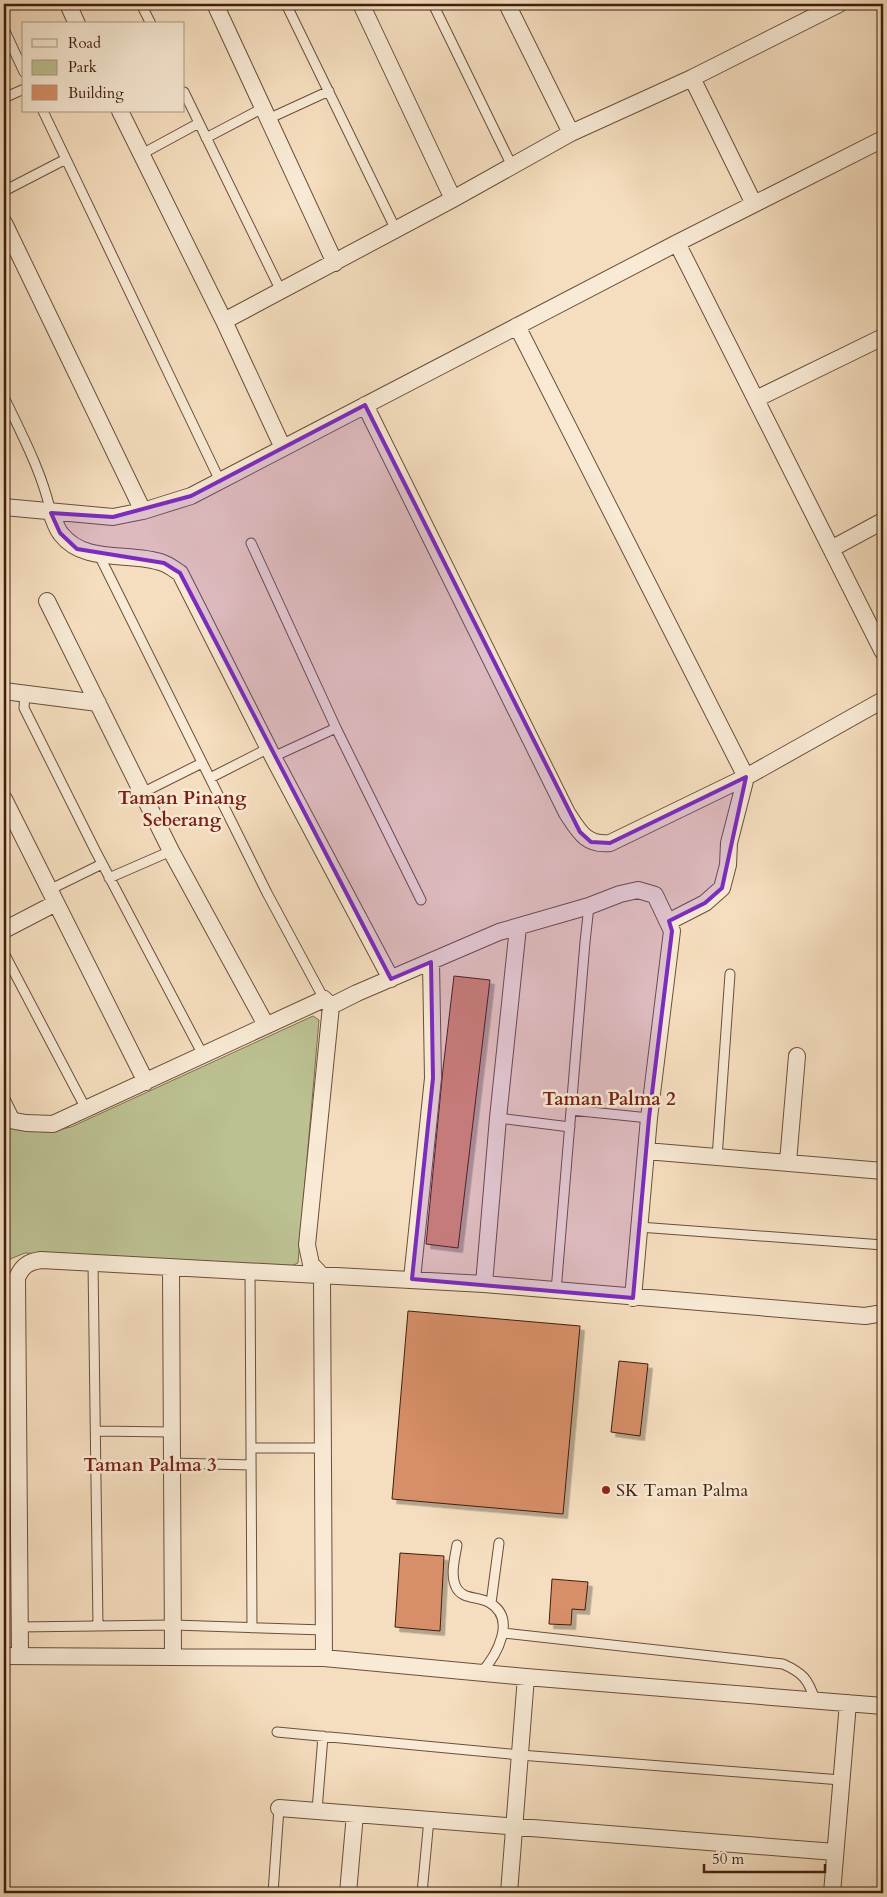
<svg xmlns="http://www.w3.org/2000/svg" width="887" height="1897" viewBox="0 0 887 1897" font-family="Cardo,serif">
<defs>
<filter id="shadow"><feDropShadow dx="4.5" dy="4.5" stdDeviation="0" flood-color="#0004"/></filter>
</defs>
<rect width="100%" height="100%" fill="#f5debf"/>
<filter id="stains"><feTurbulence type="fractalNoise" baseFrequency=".004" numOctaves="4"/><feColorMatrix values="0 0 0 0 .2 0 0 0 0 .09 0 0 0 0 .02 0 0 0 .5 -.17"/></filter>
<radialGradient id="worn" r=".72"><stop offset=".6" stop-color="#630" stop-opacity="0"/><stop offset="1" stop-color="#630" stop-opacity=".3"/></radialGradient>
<path fill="#bcc192" stroke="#7e7050" d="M313 1016 319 1020 298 1263 289 1267 25 1253 10 1259 5 1270V1634L4 1636V1127C29 1131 45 1134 71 1127Z"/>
<path fill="#d78f69" stroke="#3f1e0e" filter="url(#shadow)" d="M454 976 490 980 458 1248 426 1244 443 1069Z
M408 1311 580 1326 563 1514 392 1499Z
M619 1361 648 1364 640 1436 611 1432Z
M400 1553 444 1556 440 1631 395 1627Z
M552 1579 588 1582 585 1610 572 1609 571 1625 549 1624Z"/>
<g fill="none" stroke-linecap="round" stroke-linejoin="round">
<g stroke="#6c4e3a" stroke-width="11">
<path id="lane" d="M141 4 151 24
M286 4 396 230
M433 4 512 166
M4 29 24 72
M184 92 281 291
M4 98 24 89
M43 111 220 481
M268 119 329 91
M206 138 263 108
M140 155 199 123
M4 191 66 159
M4 397C22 435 42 472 51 513
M251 543 336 728 421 900
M99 555 267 893 324 999
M25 693 24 708 95 850 203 1055
M273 757 336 728
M210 778 269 748
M142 793 202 763
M109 878 171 851
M49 890 102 864
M4 953 86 1109
M4 1097 16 1121
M571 1110 649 1118
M498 1118 570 1127
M717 1158 730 974
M639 1227 883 1245
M93 1263 98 1626
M250 1272 252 1628
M556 1291 585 942 589 906
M96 1431 171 1432
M251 1448H323
M171 1463 251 1465
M457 1545C455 1557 450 1575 456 1587 462 1600 479 1596 490 1603 517 1619 497 1655 481 1673
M491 1603 499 1543
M19 1627 174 1625 324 1630
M503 1633 783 1664C803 1673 808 1679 815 1700
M277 1732 520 1755 841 1780
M317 1810 323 1736
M273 1893 279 1808
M422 1893 429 1819"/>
</g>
<g stroke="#6c4e3a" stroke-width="18">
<path id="street" d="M68 4 77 24
M215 4 335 263
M361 4 453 199
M507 4 571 133
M692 78 754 204
M120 111 224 321 283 448
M4 223 143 511
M677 243 883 652
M224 321 453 199 571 133 692 78 839 4
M517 326 746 777 729 843 728 865 722 888 705 903 668 922
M756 399 883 337
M365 405 567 813C579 831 586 846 610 843L746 777 883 700
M4 507 113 517 143 511 191 496 677 243 883 139
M51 513C54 519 56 528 61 534 85 565 130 551 163 563 169 565 175 570 180 573L273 757 391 979
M831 549 883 521
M47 601 171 851 266 1025
M4 691 98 703
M4 799 146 1082
M518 927 498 1118 484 1284 865 1316 883 1313
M4 930 56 903
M4 1119 26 1123 53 1124 324 999 331 1006 357 993 499 932 589 906 620 894 638 890 655 895 672 931 649 1118 633 1298
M646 1151 883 1171
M788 1162 797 1056
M171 1267 173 1656
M412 1279 433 1078 431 962
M4 1656 324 1658 526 1677 883 1706
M20 1656 17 1278C22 1266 28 1262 41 1260L484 1284
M324 1658 322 1276 311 1264 307 1245 331 1006
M279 1808 835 1852
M348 1893 355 1814
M509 1893 526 1677
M832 1893 848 1703"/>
</g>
<use href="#lane" stroke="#f8ead5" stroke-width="9"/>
<use href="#street" stroke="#f8ead5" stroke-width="16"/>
</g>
<path fill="#7b2cbf" fill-opacity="0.2" stroke="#7b2cbf" stroke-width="4" stroke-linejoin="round" d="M365 405 580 832 591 842 610 843 746 777 722 888 705 903 669 921 672 931 649 1118 633 1298 412 1279 433 1078 431 962 391 979 180 573 164 563 77 549 60 533 51 513 113 517 191 496Z"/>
<circle fill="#8f2418" stroke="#f8ead5" stroke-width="2" cx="606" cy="1490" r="5"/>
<g text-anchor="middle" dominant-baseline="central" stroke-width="5" stroke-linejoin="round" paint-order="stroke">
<g font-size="18" fill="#3f1e0e" stroke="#f8ead5" text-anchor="start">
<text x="616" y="1490">SK Taman Palma</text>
</g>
<g font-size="19" font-weight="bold" fill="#7a1f14" stroke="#f8ead5">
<text x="182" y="798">Taman Pinang<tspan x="182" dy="22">Seberang</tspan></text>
<text x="609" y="1099">Taman Palma 2</text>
<text x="150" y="1465">Taman Palma 3</text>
</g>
</g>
<rect width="887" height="1897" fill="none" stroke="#f5debf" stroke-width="20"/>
<rect x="5" y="5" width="877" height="1887" fill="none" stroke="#3f1e0e" stroke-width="2.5"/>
<rect x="10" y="10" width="867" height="1877" fill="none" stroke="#3f1e0e"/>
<rect x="22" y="22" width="162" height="90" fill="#f8ead5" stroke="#ae9885"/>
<rect x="32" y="39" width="25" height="8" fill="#f8ead5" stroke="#ae9885"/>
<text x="68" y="48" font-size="15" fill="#3f1e0e">Road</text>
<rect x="32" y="60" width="25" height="15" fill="#bcc192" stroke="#ae9885"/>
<text x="68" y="72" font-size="15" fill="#3f1e0e">Park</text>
<rect x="32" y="85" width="25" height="15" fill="#d78f69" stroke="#ae9885"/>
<text x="68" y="98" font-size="15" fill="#3f1e0e">Building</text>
<path d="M704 1864v8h121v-8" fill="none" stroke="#3f1e0e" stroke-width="2.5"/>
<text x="712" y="1864" font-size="15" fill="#3f1e0e" stroke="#f8ead5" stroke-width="4" paint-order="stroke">50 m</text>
<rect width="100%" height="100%" filter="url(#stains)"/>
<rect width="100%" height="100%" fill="url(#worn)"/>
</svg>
